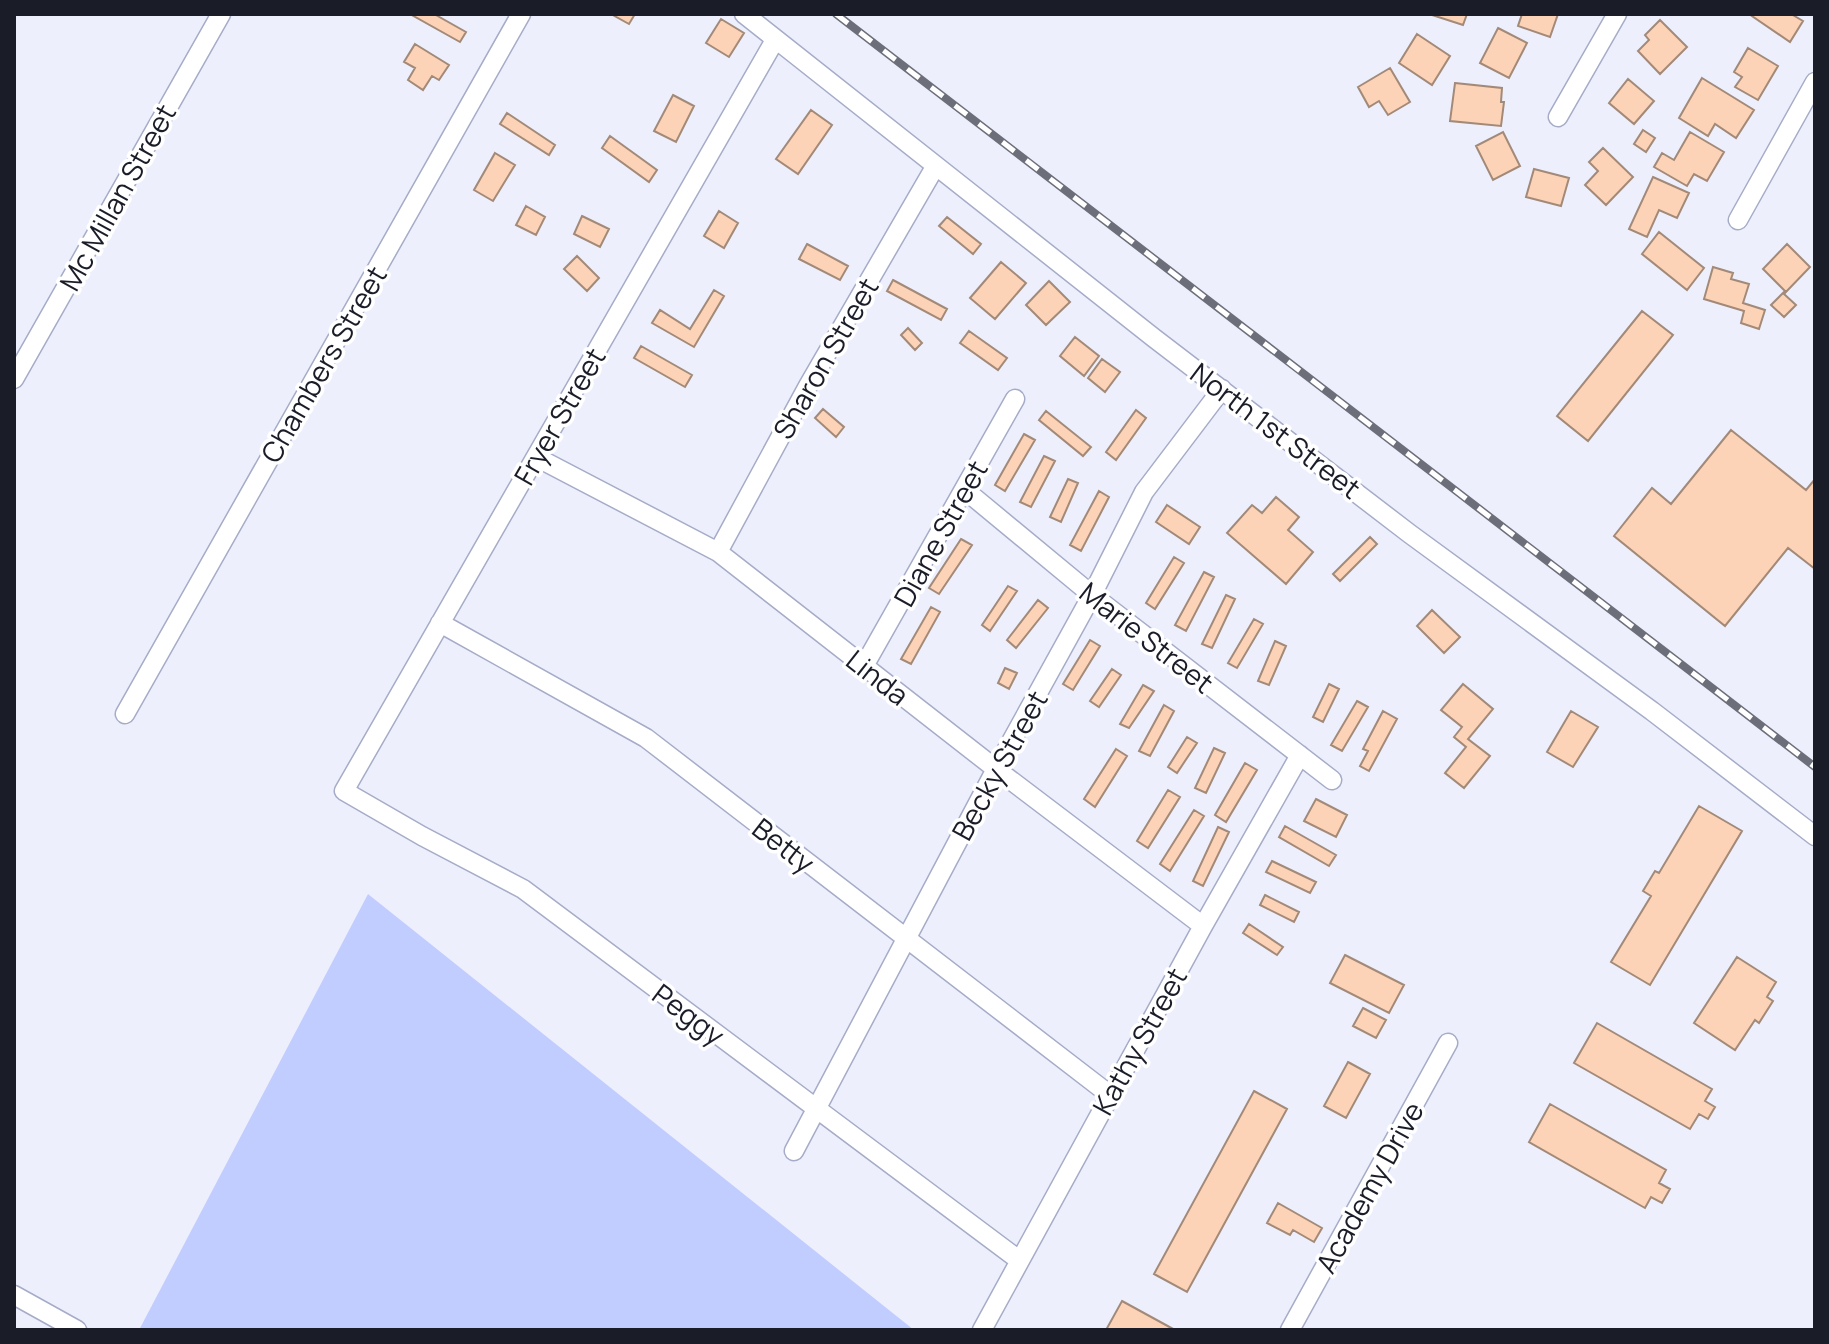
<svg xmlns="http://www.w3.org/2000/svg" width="1829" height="1344" viewBox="0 0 1829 1344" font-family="Manrope,sans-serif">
<rect width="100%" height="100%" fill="#edf0fc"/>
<path fill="#c2cdff" d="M368 894 914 1330H139Z"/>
<path fill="#fcd3b7" stroke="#a38978" stroke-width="2" d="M410 14H434L466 32 460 42Z
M611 14H635L629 24Z
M1429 14H1467L1463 25Z
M1522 14H1558L1550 37 1518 26Z
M1749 14H1791L1803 21 1790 42Z
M721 19 744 33 729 57 706 43Z
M1660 20 1687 47 1660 74 1638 51 1649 40 1645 35Z
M1498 28 1527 43 1509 78 1480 63Z
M1417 34 1450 56 1432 85 1399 63Z
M415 44 449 65 439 80 432 76 423 90 408 80 415 68 404 62Z
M1748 48 1778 66 1758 100 1735 87 1742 77 1734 72Z
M1390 68 1410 102 1388 115 1379 101 1369 107 1358 87Z
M1702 78 1754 110 1736 138 1715 124 1708 136 1679 118Z
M1628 79 1654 101 1634 124 1609 103Z
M1455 83 1502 88 1501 102H1504L1501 126 1450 121Z
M673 95 694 106 676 142 654 131Z
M811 110 832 125 798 174 776 159Z
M507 113 555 145 549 155 500 124Z
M1643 130 1655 138 1646 152 1634 144Z
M1503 132 1520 166 1493 180 1476 146Z
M1690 132 1724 152 1707 181 1694 174 1687 186 1654 167 1662 153 1674 160Z
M610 136 657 170 649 182 602 148Z
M1603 148 1633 177 1606 205 1585 185 1598 171 1589 162Z
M495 153 515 165 493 201 474 190Z
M1534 169 1569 178 1561 206 1526 197Z
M1653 177 1689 193 1677 218 1659 210 1647 237 1629 229Z
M526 206 545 217 536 235 516 225Z
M719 211 738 223 724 248 704 236Z
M582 216 609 229 600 247 574 234Z
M947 217 981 244 973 254 939 226Z
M1659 232 1704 268 1687 290 1642 254Z
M807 244 848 266 840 280 799 259Z
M1787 244 1810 267 1784 294 1796 305 1784 317 1771 305 1785 291 1763 269Z
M577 256 599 278 587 291 564 269Z
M1001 262 1026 283 995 319 970 298Z
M1713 267 1733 273 1731 279 1749 284 1743 303 1765 310 1759 329 1741 323 1744 311 1704 299Z
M893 280 947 309 941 320 887 291Z
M1049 281 1070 302 1046 325 1026 305Z
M714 290 724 296 694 347 652 323 660 310 690 329Z
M1642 311 1673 335 1588 441 1557 416Z
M908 328 922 343 915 350 901 335Z
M969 331 1007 358 998 370 960 343Z
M1075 337 1099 356 1084 376 1060 356Z
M641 346 692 375 685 387 634 358Z
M1102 359 1120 372 1105 392 1088 378Z
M823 409 844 427 836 437 815 418Z
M1136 410 1146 418 1116 460 1106 452Z
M1046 411 1091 447 1083 456 1039 420Z
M1731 430 1806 490 1815 479V569L1788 548 1725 626 1614 536 1652 488 1671 504Z
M1024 434 1035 440 1005 491 995 485Z
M1044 456 1055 461 1031 507 1020 502Z
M1068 479 1078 483 1061 522 1050 517Z
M1099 491 1109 497 1081 551 1070 545Z
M1276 497 1299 517 1288 530 1313 552 1286 584 1227 533 1252 505 1262 513Z
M1167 505 1200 527 1189 544 1156 522Z
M1370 537 1377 544 1340 581 1333 574Z
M961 539 972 545 939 594 929 588Z
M1174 557 1184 563 1155 609 1146 603Z
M1204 572 1214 577 1186 631 1175 625Z
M1008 586 1017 591 990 631 982 625Z
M1226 595 1235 599 1212 648 1202 644Z
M1038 600 1048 608 1016 648 1007 640Z
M931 607 940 612 911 664 901 659Z
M1432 610 1460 637 1444 653 1417 626Z
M1254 619 1263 624 1237 668 1228 663Z
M1090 640 1100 646 1073 690 1063 684Z
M1275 641 1286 646 1269 685 1258 681Z
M1005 668 1017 673 1009 689 998 683Z
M1112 669 1121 675 1099 707 1090 701Z
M1329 684 1339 689 1323 722 1313 717Z
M1463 684 1493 709 1468 739 1490 756 1464 788 1445 773 1466 747 1454 737 1462 727 1441 710Z
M1143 685 1154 691 1129 728 1120 724Z
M1357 701 1368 707 1342 751 1331 745Z
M1164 705 1174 711 1150 756 1139 751Z
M1383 711 1397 719 1369 771 1360 766 1368 751 1363 749Z
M1571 711 1598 727 1573 767 1547 752Z
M1187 737 1197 743 1177 773 1168 767Z
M1214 748 1225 753 1206 793 1195 788Z
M1116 749 1127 756 1095 807 1084 799Z
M1245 763 1257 770 1226 822 1215 815Z
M1168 790 1180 797 1148 848 1137 841Z
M1316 799 1347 815 1336 837 1304 821Z
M1699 806 1742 831 1650 985 1611 962 1651 896 1643 891 1655 871 1659 873Z
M1194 810 1204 816 1170 871 1160 864Z
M1285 826 1336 855 1329 866 1279 837Z
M1218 827 1229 832 1203 886 1193 881Z
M1272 861 1316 882 1310 893 1266 872Z
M1265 895 1299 912 1294 922 1260 905Z
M1249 924 1283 947 1277 955 1243 933Z
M1345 955 1404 985 1389 1013 1330 983Z
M1737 957 1776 982 1767 997 1773 1001 1759 1023 1755 1020 1735 1050 1694 1023Z
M1363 1008 1386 1020 1376 1038 1353 1026Z
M1597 1023 1712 1089 1705 1101 1715 1107 1708 1119 1699 1114 1690 1129 1574 1063Z
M1348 1062 1370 1074 1346 1118 1324 1106Z
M1254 1091 1287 1109 1187 1292 1154 1274Z
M1550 1104 1666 1170 1659 1183 1670 1189 1662 1203 1651 1197 1645 1208 1529 1142Z
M1278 1203 1322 1228 1314 1242 1293 1230 1290 1235 1267 1223Z
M1122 1301 1175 1330H1106Z"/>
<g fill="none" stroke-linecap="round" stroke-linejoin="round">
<g stroke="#a6acc8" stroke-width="21">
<path id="minor" d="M744 14 1154 338 1410 534 1652 711 1815 836
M775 40 344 791 422 836 523 889 1019 1260
M1558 117 1617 14
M1738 220 1815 82
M14 379 221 14
M536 457 718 552 996 769 1203 926
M965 490 1092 595 1332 780
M718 552 808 386 935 167
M440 623 646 738 1110 1095
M864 666 1015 399
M125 714 521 14
M794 1151 996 769 1092 595 1144 492 1222 389
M14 1295 77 1330
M982 1330 1203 926 1300 755
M1290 1330 1448 1043"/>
</g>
<use href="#minor" stroke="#fff" stroke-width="18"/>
<g stroke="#6c6f7a" stroke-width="8">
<path id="rail" d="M836 14 1815 767"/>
</g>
<use href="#rail" stroke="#fff" stroke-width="5" stroke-dasharray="15" stroke-linecap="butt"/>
</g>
<g text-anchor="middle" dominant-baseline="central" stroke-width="7" stroke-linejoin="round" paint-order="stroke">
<g font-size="28" fill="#1a1d27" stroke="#fff">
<text transform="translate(117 197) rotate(-61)">Mc Millan Street</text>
<text transform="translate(825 358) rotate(-60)">Sharon Street</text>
<text transform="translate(323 364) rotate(-60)">Chambers Street</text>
<text transform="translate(559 416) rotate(-60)">Fryer Street</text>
<text transform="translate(1276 430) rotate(37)">North 1st Street</text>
<text transform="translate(940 533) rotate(-61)">Diane Street</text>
<text transform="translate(1147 637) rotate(38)">Marie Street</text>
<text transform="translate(878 677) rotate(38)">Linda</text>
<text transform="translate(999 765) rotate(-61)">Becky Street</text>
<text transform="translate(784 845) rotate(38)">Betty</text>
<text transform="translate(689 1014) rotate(37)">Peggy</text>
<text transform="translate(1139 1041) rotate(-61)">Kathy Street</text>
<text transform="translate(1369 1187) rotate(-61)">Academy Drive</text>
</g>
</g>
<rect width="1829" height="1344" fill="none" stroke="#1a1d27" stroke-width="32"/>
</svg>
